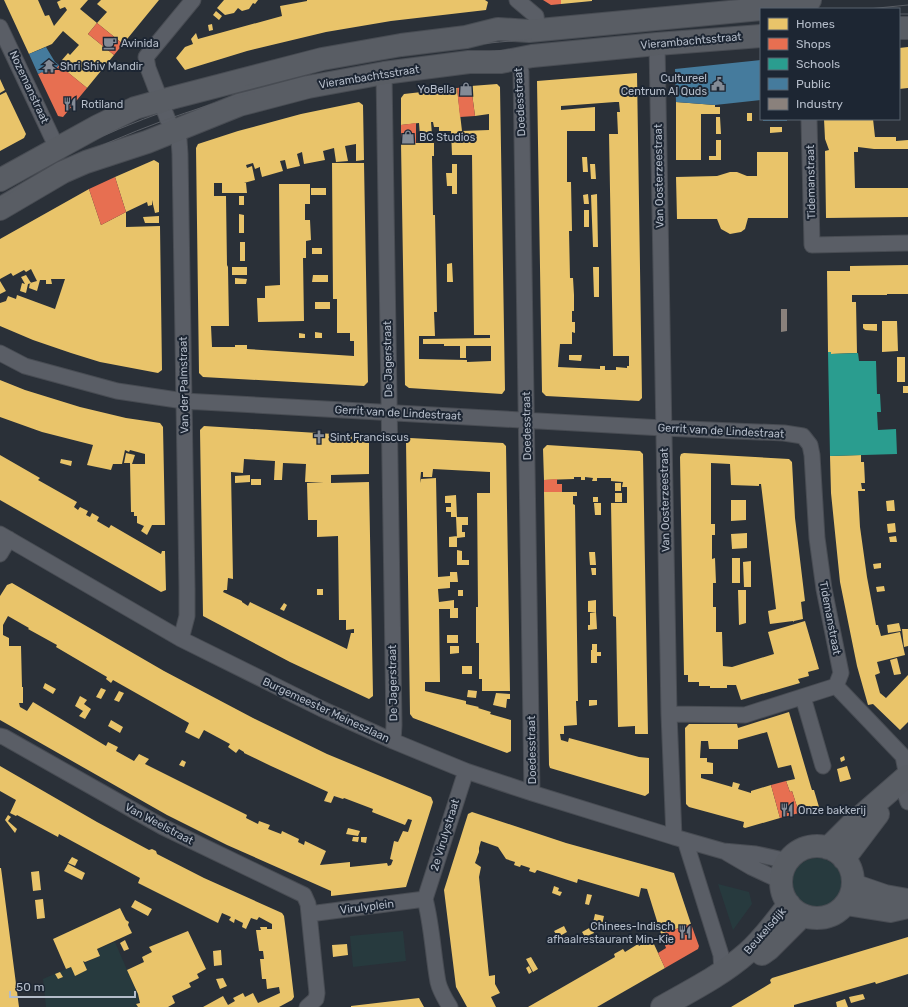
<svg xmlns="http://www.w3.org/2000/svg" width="908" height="1007" viewBox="0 0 908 1007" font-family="Rubik,sans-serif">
<rect width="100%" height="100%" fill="#2a3038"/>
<path fill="#273a3e" d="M792 883a25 25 0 1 1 50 0a25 25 0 1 1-50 0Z
M718 884 749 892 752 904 733 930Z
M403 931 406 961 353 967 350 936Z
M115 942 137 993 139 1002 136 1004 137 1007H46L43 979 84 961 85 963 100 956 98 949Z"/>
<path fill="#e9c46a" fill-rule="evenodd" d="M4 0H38L45 16 49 15 54 26 67 10 65 7 60 9 57 2 61 0H88L80 9 97 23 88 34 114 55 87 88 60 66 64 62 62 60 68 53 70 55 79 45 63 31 52 44 29 54Z
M101 0H159L123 44 97 23 107 12 97 4Z
M224 0H258L255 4 253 3 249 9 242 11 238 8 234 13 225 15 217 8Z
M307 0H485L488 2 486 10 391 21 326 32 247 51 185 70 176 58 185 47 193 44 191 39 196 33 198 39 282 16 280 6 307 1Z
M561 0H592V1L561 4Z
M216 11 222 16 219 20 213 15Z
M212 24 213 30 209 31 208 25Z
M908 47V88L899 89V48Z
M637 73 642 398 639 401 546 396 542 392 537 81ZM615 102H619L620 112H617L618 134H609L613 356H629V366H627V368L616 367V370H605V366H600V369L558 367 560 344H572V332L575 333V322H572V311H574V295L573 278H570L569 231H572L571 182H567V131H595V107L561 110V106Z
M0 79 5 90 0 93Z
M497 84 500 87 505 390 502 394 409 388 405 385 401 143H434V156H432L433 215H435L437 312H434L435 336H419V359L467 360V362L491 361V346H466V358H460V346H444V344H423V339L490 338V335H474L472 155H452L451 131H439V127H434L433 122H431L432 135 420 136 419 123 401 125V98L404 94 457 88 462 131 489 130V114L475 116 471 86Z
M6 92 26 134 24 138 0 151V95Z
M359 102 363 105 364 160 356 161V144L345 146 348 161 336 162 334 148 323 151 325 160 304 164 302 152 297 154 300 166 287 169 285 160 280 161 283 171 262 177 260 169V167L255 169 253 163 246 165 247 168 252 166 255 180 244 183H246L247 193H222V183H214V196H226L227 265 228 267 229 326H211L212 347H235V345H247V349L354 356V341H350V333H337V299H333L332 163H364L368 382 364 386 203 377 199 373 196 148 198 144 238 131 301 114Z
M676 102 715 105V107H720V114H701V160H676Z
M747 113H752V121H747Z
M716 117H720L721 134H716Z
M824 119H873L875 137H896V141L908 140V149H874L858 147V152H854L855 188H908V217L826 218 825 151 829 150 825 139Z
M770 127H782V132L770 133Z
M716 140H721V160H709V156H716Z
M757 152H788V218H748L745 229 741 232 730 234 721 229 717 219H677L676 177 717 176 730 172H737L747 176H757Z
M582 157H587L588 172H583Z
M154 160 159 163V212L155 213 152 200V205L148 206 147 202 126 212 115 177Z
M452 164H457V194H452V186H447L446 173H452Z
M590 164H595L596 179H591Z
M279 184H310V204H305V220H310L311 240 306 241V258H303L304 321 258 322 257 298H265V286L280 285Z
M311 188H326V195H311Z
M89 189 101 225 126 212V227L160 226 162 370 158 373 100 362 71 353 33 340 0 326V303L6 301 8 296 16 299 17 295 55 309 65 279H51L52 284H46V280H40L37 291 29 288 30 283 37 281 31 269 26 272 24 270 13 276 11 273 0 279V239Z
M588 194 589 204H584L583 195Z
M597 194 598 247H593L591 195Z
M239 196H244V205H239Z
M584 210H589V227H584Z
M239 214 244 215V233H239Z
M159 216V223H145L143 217Z
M240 242H245V261H240Z
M312 248H322V254H312Z
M452 263 453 282H447V264Z
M908 265V294H887V295H852V302H856L857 353 831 354V352H828L827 271H850V266Z
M232 267H247V275H232Z
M593 267H599V297H594Z
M26 275 31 283 28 284 26 293 20 291 22 283 25 284 21 277Z
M313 275H328V282H312Z
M235 278 247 279 246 284H235Z
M0 281 6 291 0 294Z
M315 302H330V309H315Z
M882 321H897L898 351 882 352Z
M863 324H877V331L865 330 863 328Z
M315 332 322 333V338H315Z
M299 333 305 334V338H299Z
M569 355H582L581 361 569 360Z
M897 357H905V382H897Z
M0 380 25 390 80 407 126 418 160 423 163 427 165 525H152L147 535 141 531 144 526 137 523V516H134V512H131L130 463H124L126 453 135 455 132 464H145V454L130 450 129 452 125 450 122 464H113L111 470 87 465 93 445 42 432 0 417Z
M903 386H908V393H903Z
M204 426 365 436 369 439V474L331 475V483L369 482 373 696 369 699 290 662 203 616 200 430ZM244 459 275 461 274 480H282L283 463 306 464 305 482H324L307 483 308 520H317V537L338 536 339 620H346V630L354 629V633H351L347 649 256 605 250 602 248 606 242 602V601L223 592 224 590H227L228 578 233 579 231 472 243 473Z
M410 438 503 443 506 446 510 691H482V679H479V643H476V607H478L477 493H490V472L433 469 432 477H423V472H421L420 483 421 479 436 478 438 577 450 576V572H457L458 582H450V588L438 589 439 602 454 600V608H458V618H450V609H439L440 682H425V691L466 701V704L479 707 478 708 491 712 490 714 511 720V751L507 753 413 718 410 714 406 441Z
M547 445 640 451 643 454 648 734H635V726L618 727 616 617 613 616 611 503H627V487H622L623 482 611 481V478H597V481H592L593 478 585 477V480H581V477H574V479L544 480 543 449Z
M684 453 789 459 792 462 795 518 805 601 801 602 803 619 794 621 793 622V621L770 624 768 611 776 609 761 484H759V486L731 485 730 464 711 463V524H715V535H712V559L715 558 716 583H713V607H716V632H722L723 666 732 667 774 654 768 632 805 621 819 669 808 672 809 676 798 679 800 683 741 700 736 685H727V688H710V686H699V682H688V675H684L680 457 681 454Z
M0 455 40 478 38 480 77 502 74 507 78 510 80 507 88 511 86 515 90 517 92 513 99 517 97 521 109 528 111 525 161 554 162 551H165L166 590 161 592 0 500Z
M861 455V462H864L865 483H861L862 489H865V491H858L860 527 867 577 876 625H878L881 636 900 632 905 655 877 662 880 673 875 675 880 693 886 698 908 675V722L900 730 873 704 868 705 857 666 840 582 831 493 830 456Z
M61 459 72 461 71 466 60 463Z
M250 475V482L235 483V476Z
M251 479H261V485H251Z
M615 483H621V491H615Z
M544 492H577V496H573V504L575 505 578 701H576L577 725 564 726V734H560L561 740 568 742 569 738 639 757 649 758V793L645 796 587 779 550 768 549 765Z
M615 493H622V502H615Z
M456 495 457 517H451V512H446V507H451V503H445V496Z
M593 497H598V502H593Z
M731 500H746V520L731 521Z
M894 500 895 511H887L886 501Z
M594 503H601V515H595Z
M456 517H468V525H462V532H465V537L457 538Z
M895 523 896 532 888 533 887 524Z
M747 533V548L732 549 731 534Z
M457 536V547H449V537Z
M896 536 897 542H890L889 537Z
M457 550 462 551V560H469V565H457Z
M589 552H595L596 565H590Z
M732 558H740V583H732Z
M751 561V587H744L743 562Z
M881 563V568L874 569 873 564Z
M591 568H596V575H592Z
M12 583 164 671 253 718 327 754 431 797 433 802 406 887 331 896V891L227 845 167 815 0 720V596L7 585ZM8 616 29 628 28 629 57 645 56 647 107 677 106 679 111 683 113 680 189 723 185 732 199 739 204 730 230 744 228 747 236 753 239 749 244 752V753L271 766 328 792 324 801 331 803 334 796 343 799 344 798 373 809 372 812 405 825 408 819 412 820 408 832 403 831 398 842 394 841 390 859 393 860 391 865 388 866 387 863 350 867V862L320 865 326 851 305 841 304 845 298 842 299 839 282 831 281 834 268 829 270 825 259 821 258 824 246 818 247 815 145 764 149 759 139 754 134 761 116 751 118 747 108 742 106 746 33 702 27 711 20 707 19 703H23V687H22L21 646H9V638L3 635V625Z
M884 586 885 591 877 592 876 587Z
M317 589H323V595H317Z
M458 590H463V596H458Z
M738 590H746V623L739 625Z
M596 600V612H588V601Z
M284 603 287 605 284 611 280 609Z
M596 612 597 629 588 630V625H590V613Z
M899 623 901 631 888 633 887 625Z
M902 629H908V646L904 647Z
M447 635H458V643H447Z
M592 644H597V652H601V656H597V663H591V650H592Z
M450 646H459V653L450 654Z
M897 658 901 674 894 675 890 660Z
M462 666H472V674H462Z
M45 683 56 689 53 694 43 688Z
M101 688 106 690 101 699 96 697Z
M468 690 477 691 476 698 467 697Z
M119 691 124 693 119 702 114 700Z
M496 693 510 694V699H507L506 708 493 705Z
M80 696 87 700 84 704 91 709 85 719 79 716 83 711 75 706Z
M589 700H597V705L589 706Z
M789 712 811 787 812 790H814L819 807 799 813 792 791 790 792 786 781 795 779 791 765 778 768 767 732 738 740V749H709L708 741H701L700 758H707V762L713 763V774H701V778L732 787 733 782 740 784 738 789 751 793V791L771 785 780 818 745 828 743 827 744 822 689 807 686 804 685 728 689 724H737L738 728Z
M111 720 123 727 120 733 108 726Z
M844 756 845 760 841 762 840 758Z
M182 760 186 762 184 767 179 765Z
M0 766 97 822 149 850 152 849 156 851 157 854 204 878 282 913 284 916 289 955 294 997 292 1000 279 1007H203L223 996 228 1005 235 1001 233 998 243 993 245 997 253 993 258 1003 280 993 279 987 267 989 266 979H262L260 959H264L263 951H259L256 930H261L260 927H267V929H272V924L259 917 257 920 251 918 246 929 242 927 243 923 235 919 234 923 229 920 231 917 222 913 218 923 138 883 140 878 59 834 58 837 17 815 16 816 10 813 16 800 0 791Z
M847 766 851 779 840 782 837 769Z
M472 812 566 843 674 873 691 924 661 934 647 889 641 888 639 897 578 879 577 883 537 870 535 873 529 871 530 868 521 865 520 867 514 865 515 862 506 859 498 847 481 841 479 848V852L475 863 481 867 479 877 489 976 495 975V984L500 993 491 997 496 1007H467L456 987 444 890 468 814Z
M8 815 11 817 8 821 17 829 15 833 5 820Z
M348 828 360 831 358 836 346 834Z
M353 837H359L358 842 352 841Z
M361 837H367L366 843 361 842Z
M72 857 78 860 75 866 68 863Z
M68 864 85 873 82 880 64 871Z
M0 868H1L19 1007H0Z
M39 871 41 890 33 891 31 872Z
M554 886 559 888 558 891 562 892 560 896 552 893Z
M587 894 592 895 589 905 585 904Z
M43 899 45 918 37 919 35 900Z
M135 900 152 909 148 916 131 907Z
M120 908 126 920 129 922 128 925 132 933 97 949 100 956 85 962 83 961 87 970 75 976 71 967 66 969 53 939Z
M595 914 604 916 601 929 592 927Z
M564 926 567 932 558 937 554 931Z
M591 927 594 933 585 937 582 932Z
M188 931 206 969 197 974 199 978 189 983 191 987 172 996 175 1003 168 1007H138L136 1004 140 1003 138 994 127 970 144 962 142 957 152 952 149 947Z
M908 937V974L876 984 875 982 833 994 794 1005V1007H731L771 983 770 980 772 978Z
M125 940 129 949 124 951 120 943Z
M647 941 649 944 653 942 665 968 597 1007H528L615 957 614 954 623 949 625 952 638 944 639 946Z
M347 944 348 955 333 957 332 945Z
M221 950 222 965 214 966 213 951Z
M531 957 538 969 533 972 526 959Z
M529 966 532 972 529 974 526 968Z
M60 972 63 977 58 979 55 974Z
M223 978 227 986 220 989 216 979Z
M863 994 865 999 851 1003 849 997Z
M419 998 424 1007H351V1006Z
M845 999 848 1007H837L836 1002Z"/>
<path fill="#e76f51" d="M543 0H561V4L551 5Z
M97 23 123 44 114 55 88 34Z
M59 65 87 88 63 117 58 116 38 74 42 72 45 74 48 70 52 73Z
M471 86 475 116 460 117 457 88Z
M416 123V143H401V125Z
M115 177 126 212 101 225 89 189Z
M557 479V484H562V492H544V480Z
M786 781 790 792 792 791 799 813 780 818 771 785Z
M691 924 699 946 698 949 665 968 658 953 666 948 661 934Z"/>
<path fill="#2a9d8f" d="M828 352H831V354L858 353 859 361H876L877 394H880L881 412H877L878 430 896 429 897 454 830 456Z"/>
<path fill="#457b9d" d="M46 47 55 62 59 65 52 73 48 70 45 74 42 72 38 74 29 54Z
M761 60V100L715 105 676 102 675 69Z
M763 119H787V121H763Z"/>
<path fill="#8a817c" d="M781 309H787V331L781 332Z"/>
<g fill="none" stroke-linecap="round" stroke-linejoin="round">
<g stroke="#484c53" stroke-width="17">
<path id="street" d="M517 0 536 16 538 30
M0 27 57 148
M657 44 669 714 674 837
M517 59 521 72 532 793
M384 73 394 725 393 741
M809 119 812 245 908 243
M0 353 25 366 117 391 184 401 663 428 784 433 803 436 810 445 812 455 817 538 824 589 841 673 836 686
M0 534 181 639 322 709 393 741 466 771 532 793 674 837 723 851 756 854 788 861
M0 554 9 539
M181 639 187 616V588L180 154 179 140 168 120 148 68 146 57 193 0
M836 686 903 756 907 776 906 796 908 802
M803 697 823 766
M669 714 745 715 836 686
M0 736 4 737 163 827 304 895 308 904 309 914 317 993 316 999 307 1007
M685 840 721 955 722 973
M727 853 751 867 781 881
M425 899 466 771
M425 899C432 926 433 954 438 982 440 991 445 999 450 1007
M309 914 425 899"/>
</g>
<g stroke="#484c53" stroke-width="24">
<path id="secondary" d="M762 9 810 0
M899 28H908
M0 180 98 126 135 108 160 101 322 59 401 45 466 37 498 29 529 31 761 9
M0 209 63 172 86 162 147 142 239 105 308 87 384 73 469 62H501L532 56 657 44 761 36
M781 882a36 36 0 1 1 72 0a36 36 0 1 1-72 0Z
M828 848 852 824 907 776
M844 859 878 814
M853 885 885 896 907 900
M846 904 890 911 908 907
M762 954 769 949 803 915
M662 1007C692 990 722 975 747 953 763 939 776 921 789 904"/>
</g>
<use href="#street" stroke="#5a5e66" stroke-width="15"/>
<use href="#secondary" stroke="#595d64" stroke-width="22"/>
<path stroke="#595d64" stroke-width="1" d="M868 9 908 5
M899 14H908
M0 189C120 116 264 73 402 53 445 47 489 43 532 39 609 32 685 26 761 19
M0 199C115 128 250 86 383 64 432 56 482 52 532 48 608 40 685 34 761 27"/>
</g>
<defs>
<g id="cafe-bare" transform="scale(1.08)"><path d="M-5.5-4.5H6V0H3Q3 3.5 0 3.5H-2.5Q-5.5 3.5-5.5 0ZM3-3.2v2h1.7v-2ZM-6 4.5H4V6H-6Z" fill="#848b96" stroke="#1d2633" stroke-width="2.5" paint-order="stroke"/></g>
<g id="temple-bare" transform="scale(1.08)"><path d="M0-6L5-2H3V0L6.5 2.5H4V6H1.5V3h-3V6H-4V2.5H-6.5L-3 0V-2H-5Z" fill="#848b96" stroke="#1d2633" stroke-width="2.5" paint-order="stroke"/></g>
<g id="civic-bare" transform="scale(1.08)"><path d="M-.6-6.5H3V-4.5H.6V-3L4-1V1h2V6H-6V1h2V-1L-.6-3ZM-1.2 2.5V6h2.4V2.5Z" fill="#848b96" stroke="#1d2633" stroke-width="2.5" paint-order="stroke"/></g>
<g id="shop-bare" transform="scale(1.08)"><path d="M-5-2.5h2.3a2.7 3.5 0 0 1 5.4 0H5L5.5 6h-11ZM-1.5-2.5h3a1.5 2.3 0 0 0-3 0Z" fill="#848b96" stroke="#1d2633" stroke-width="2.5" paint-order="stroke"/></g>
<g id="restaurant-bare" transform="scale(1.08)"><path d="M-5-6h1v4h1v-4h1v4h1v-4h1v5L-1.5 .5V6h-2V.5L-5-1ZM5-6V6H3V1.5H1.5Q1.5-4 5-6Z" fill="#848b96" stroke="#1d2633" stroke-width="2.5" paint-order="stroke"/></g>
<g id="church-bare" transform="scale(1.08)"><path d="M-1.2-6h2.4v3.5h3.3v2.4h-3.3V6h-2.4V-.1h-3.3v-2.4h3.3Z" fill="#848b96" stroke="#1d2633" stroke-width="2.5" paint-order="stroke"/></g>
</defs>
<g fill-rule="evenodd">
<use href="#cafe-bare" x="110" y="43"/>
<use href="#temple-bare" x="49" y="66"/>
<use href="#civic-bare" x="718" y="84"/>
<use href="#shop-bare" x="466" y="89"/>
<use href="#restaurant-bare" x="70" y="104"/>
<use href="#shop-bare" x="408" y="137"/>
<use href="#church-bare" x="319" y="437"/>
<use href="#restaurant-bare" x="787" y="810"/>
<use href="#restaurant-bare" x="685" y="932"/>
</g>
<g text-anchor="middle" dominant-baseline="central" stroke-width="4" stroke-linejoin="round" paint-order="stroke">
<g font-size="11" fill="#b4bcc9" stroke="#1d2633">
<text transform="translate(691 41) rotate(-5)">Vierambachtsstraat</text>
<text transform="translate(369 77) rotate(-9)">Vierambachtsstraat</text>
<text transform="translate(29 87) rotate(65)">Nozemanstraat</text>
<text transform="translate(520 102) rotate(-93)">Doedesstraat</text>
<text transform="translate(659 176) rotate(-91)">Van Oosterzeestraat</text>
<text transform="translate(811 182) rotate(-91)">Tidemanstraat</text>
<text transform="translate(388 359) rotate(-91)">De Jagerstraat</text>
<text transform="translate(184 385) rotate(-91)">Van der Palmstraat</text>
<text transform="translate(398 413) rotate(3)">Gerrit van de Lindestraat</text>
<text transform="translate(527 426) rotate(-91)">Doedesstraat</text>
<text transform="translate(721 431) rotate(3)">Gerrit van de Lindestraat</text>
<text transform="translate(665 500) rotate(-91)">Van Oosterzeestraat</text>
<text transform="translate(830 618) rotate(79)">Tidemanstraat</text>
<text transform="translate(393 683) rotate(-91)">De Jagerstraat</text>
<text transform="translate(326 710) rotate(25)">Burgemeester Meineszlaan</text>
<text transform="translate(532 750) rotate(-91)">Doedesstraat</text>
<text transform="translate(159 824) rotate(28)">Van Weelstraat</text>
<text transform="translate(445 835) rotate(-73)">2e Virulystraat</text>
<text transform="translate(367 907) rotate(-7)">Virulyplein</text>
<text transform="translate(765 931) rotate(-49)">Beukelsdijk</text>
</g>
<g font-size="11" fill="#b4bcc9" stroke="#1d2633" text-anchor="start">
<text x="121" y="43">Avinida</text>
<text x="60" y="66">Shri Shiv Mandir</text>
<text x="707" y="78" text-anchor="end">Cultureel<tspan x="707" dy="13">Centrum Al Quds</tspan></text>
<text x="455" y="89" text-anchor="end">YoBella</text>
<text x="81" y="104">Rotiland</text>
<text x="419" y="137">BC Studios</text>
<text x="330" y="437">Sint Franciscus</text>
<text x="798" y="810">Onze bakkerij</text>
<text x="674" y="926" text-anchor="end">Chinees-Indisch<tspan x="674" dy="13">afhaalrestaurant Min-Kie</tspan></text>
</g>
</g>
<rect x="760" y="8" width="140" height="112" fill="#1d2633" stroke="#59626f"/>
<rect x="768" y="18" width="20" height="12" fill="#e9c46a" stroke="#59626f"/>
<text x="796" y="28" font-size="12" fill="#b4bcc9">Homes</text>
<rect x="768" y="38" width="20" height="12" fill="#e76f51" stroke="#59626f"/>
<text x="796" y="48" font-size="12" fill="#b4bcc9">Shops</text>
<rect x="768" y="58" width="20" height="12" fill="#2a9d8f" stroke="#59626f"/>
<text x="796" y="68" font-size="12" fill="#b4bcc9">Schools</text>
<rect x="768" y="78" width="20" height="12" fill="#457b9d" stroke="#59626f"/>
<text x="796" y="88" font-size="12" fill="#b4bcc9">Public</text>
<rect x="768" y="98" width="20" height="12" fill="#8a817c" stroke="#59626f"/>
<text x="796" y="108" font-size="12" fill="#b4bcc9">Industry</text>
<path d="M10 991v6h125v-6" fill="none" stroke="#b4bcc9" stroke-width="2"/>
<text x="16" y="991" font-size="12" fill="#b4bcc9" stroke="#1d2633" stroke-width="3" paint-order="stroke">50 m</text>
</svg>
